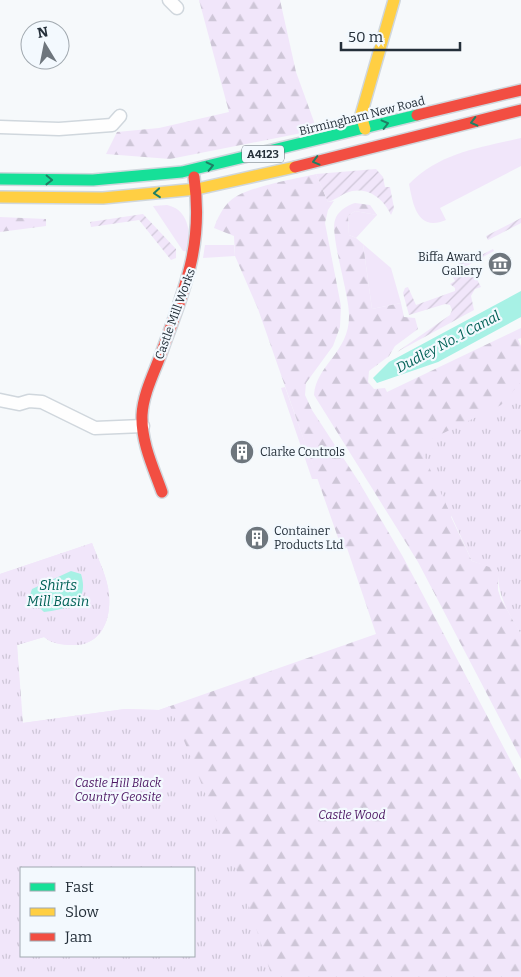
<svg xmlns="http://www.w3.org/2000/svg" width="521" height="977" viewBox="0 0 521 977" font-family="Bitter,serif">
<defs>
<pattern id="forest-firs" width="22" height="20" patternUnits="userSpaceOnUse" patternTransform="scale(1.25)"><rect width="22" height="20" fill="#f1e6fa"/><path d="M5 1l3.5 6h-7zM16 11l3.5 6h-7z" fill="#cec6d7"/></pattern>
<pattern id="park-tufts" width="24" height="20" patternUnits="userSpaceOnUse" patternTransform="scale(1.25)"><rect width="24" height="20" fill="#f1e6fa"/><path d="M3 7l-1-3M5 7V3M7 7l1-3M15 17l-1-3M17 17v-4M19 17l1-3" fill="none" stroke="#cec6d7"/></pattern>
<pattern id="garden-furrows" width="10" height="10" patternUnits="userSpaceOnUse" patternTransform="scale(1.25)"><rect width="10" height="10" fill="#f1e6fa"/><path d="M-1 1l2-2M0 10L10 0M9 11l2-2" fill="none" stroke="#cec6d7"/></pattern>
</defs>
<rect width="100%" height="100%" fill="#f6f9fb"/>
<path fill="#f1e6fa" d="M521 138V166L440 208 446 220C417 232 413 204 409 184 441 152 479 148 521 138Z
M167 205C190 210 190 234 189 252L183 251 153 206Z
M355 211 377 215 356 238 349 235 348 216Z
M363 244 391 268 401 303 372 309Z
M205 245H234L235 256 203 258Z
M285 387 318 479H312L281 388Z"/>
<path fill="url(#forest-firs)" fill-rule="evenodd" d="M199 0H280L296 72 317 130 170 159 106 154 117 132 159 128 229 112Z
M316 174 328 202 334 201 328 210 325 223 341 306 340 327 333 346 306 383 305 395 312 410 359 482 403 557 521 780V977H0V574L92 543C98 559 108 578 109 595 111 617 103 643 77 645 65 645 54 645 44 637L17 645 23 723 125 709 159 710 376 634 347 548 342 549 258 309 235 256 234 236 214 228C217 219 223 207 230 201 244 187 296 179 316 174ZM21 868H194V956H21Z
M355 203 370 205 377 215 355 211 348 216 349 235 356 238 363 244 372 309 401 303 404 317 415 318 418 329 395 346 389 356 369 371 368 382 374 389 385 388 387 392 521 328V338L518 339 521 346V391L451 517 472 561 498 569V590L501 599 521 634V759L418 562 314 395C316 365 350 352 349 315 349 293 330 236 335 220 337 212 347 205 355 203Z
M0 217 46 219V226L0 232Z"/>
<path fill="url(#park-tufts)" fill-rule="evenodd" d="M521 382V634C508 612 497 595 498 570L472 561 419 445 501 405Z
M92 543C98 559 108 578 109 595 111 617 103 643 77 645 65 645 54 645 44 637L17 645 22 723 125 709 159 710 170 706 240 879 272 977H0V574ZM21 868H194V956H21Z"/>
<path fill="url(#garden-furrows)" d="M376 169 383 177 385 187H390L394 208 391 215C383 197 365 185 346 193 339 196 335 200 328 202L316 174Z
M143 214 176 249V258L171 260 139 220 91 227 90 222Z
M521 218V223L488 240 486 236Z
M493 249 494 251 461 269 458 264 467 259 468 262Z
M471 268 481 287 475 289 471 296 474 310 397 352 450 315 452 310 450 305 445 304 409 315 403 293 405 288 408 287 416 305 455 291V288L450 284 455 281 451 274 457 271 458 274Z"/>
<path fill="#a7f1e5" d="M521 291V317L438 362 377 383 373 378 389 362Z
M71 571 81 574C90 603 68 609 44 612L29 598 32 589Z"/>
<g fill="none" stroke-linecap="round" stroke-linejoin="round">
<g stroke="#d0d7dd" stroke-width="15">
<path id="street" d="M169 0 177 8
M0 127 59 129 112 125 120 116
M0 400 19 404 29 401 42 402 95 428 143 426"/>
</g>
<g stroke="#d0d7dd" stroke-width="14">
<path id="fast" d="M0 179 93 180 182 172 417 115"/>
</g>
<g stroke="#d0d7dd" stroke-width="14">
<path id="slow" d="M365 129 361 115 394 0
M0 197 103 198 197 189 295 167"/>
</g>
<g stroke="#d0d7dd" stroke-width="14">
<path id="jam" d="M417 115 521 90
M295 167 521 110
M162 492C153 467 141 442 142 415 143 394 154 373 161 354 184 290 204 246 194 177"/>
</g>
<use href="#street" stroke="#fefefe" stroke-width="12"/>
<use href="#fast" stroke="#16e098" stroke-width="11"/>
<use href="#slow" stroke="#ffcf43" stroke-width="11"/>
<use href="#jam" stroke="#f24e42" stroke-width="11"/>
</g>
<defs><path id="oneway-chevron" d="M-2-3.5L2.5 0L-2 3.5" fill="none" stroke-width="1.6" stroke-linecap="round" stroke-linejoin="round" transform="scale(1.25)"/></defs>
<g stroke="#1e7f64">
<use href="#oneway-chevron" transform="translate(474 122) rotate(166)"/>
<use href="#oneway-chevron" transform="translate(385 124) rotate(-14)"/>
<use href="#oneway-chevron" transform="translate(316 161) rotate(165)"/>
<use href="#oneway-chevron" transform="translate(210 166) rotate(-13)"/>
<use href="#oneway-chevron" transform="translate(49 180) rotate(1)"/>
<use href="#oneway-chevron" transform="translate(157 193) rotate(175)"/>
</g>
<defs>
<g id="museum-disc" transform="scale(1.25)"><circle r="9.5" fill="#6e767d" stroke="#f3f9fe"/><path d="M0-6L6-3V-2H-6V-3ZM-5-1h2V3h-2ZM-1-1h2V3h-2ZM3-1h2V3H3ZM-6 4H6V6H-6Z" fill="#fff"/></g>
<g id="building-disc" transform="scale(1.25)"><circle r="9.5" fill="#6e767d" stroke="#f3f9fe"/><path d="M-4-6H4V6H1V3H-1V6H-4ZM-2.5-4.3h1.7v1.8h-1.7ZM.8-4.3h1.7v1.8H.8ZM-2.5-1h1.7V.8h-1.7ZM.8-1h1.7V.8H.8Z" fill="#fff"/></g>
</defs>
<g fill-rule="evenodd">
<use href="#museum-disc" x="500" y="264"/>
<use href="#building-disc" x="242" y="452"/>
<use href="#building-disc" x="257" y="538"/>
</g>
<g text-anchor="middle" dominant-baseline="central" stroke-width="4.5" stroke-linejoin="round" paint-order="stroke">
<rect fill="#f3f9fe" stroke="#626c74" stroke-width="1" x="242" y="145.5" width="42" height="17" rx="4"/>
<g font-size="11" font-weight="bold" fill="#242f39">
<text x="263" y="154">A4123</text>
</g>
<g font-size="12" fill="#242f39" stroke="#f3f9fe">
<text transform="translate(362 116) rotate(-14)">Birmingham New Road</text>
<text transform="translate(175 314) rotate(-70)">Castle Mill Works</text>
</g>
<g font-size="12" fill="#242f39" stroke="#f3f9fe" text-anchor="start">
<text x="482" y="257" text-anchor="end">Biffa Award<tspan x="482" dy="14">Gallery</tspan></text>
<text x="260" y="452">Clarke Controls</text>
<text x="274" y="531">Container<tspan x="274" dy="14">Products Ltd</tspan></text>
</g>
<g font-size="12" font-style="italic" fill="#4d1763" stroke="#f3f9fe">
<text x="118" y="783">Castle Hill Black<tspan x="118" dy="14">Country Geosite</tspan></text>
<text x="352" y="815">Castle Wood</text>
</g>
<g font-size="14" font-style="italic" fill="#016156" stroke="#f3f9fe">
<text transform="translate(448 342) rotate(-28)">Dudley No. 1 Canal</text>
<text x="58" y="585">Shirts<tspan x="58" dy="16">Mill Basin</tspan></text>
</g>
</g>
<rect x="20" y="867" width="175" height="90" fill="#f3f9fe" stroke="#a0a8af"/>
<rect x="30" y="883" width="25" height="8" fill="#16e098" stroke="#a0a8af"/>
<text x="65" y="892" font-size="15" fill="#242f39">Fast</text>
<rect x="30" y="908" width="25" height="8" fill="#ffcf43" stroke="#a0a8af"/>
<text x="65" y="917" font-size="15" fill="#242f39">Slow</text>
<rect x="30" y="933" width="25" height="8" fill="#f24e42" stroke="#a0a8af"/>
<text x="65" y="942" font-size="15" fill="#242f39">Jam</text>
<g transform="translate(45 45) rotate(350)"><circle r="24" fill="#f3f9fe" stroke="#a0a8af"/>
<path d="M0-4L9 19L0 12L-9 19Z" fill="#6e767d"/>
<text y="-8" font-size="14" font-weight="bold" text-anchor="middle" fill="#242f39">N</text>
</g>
<path d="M341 42v8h119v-8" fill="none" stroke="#242f39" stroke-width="2.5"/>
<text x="348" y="42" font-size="15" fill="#242f39" stroke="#f3f9fe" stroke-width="4" paint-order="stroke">50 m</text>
</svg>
